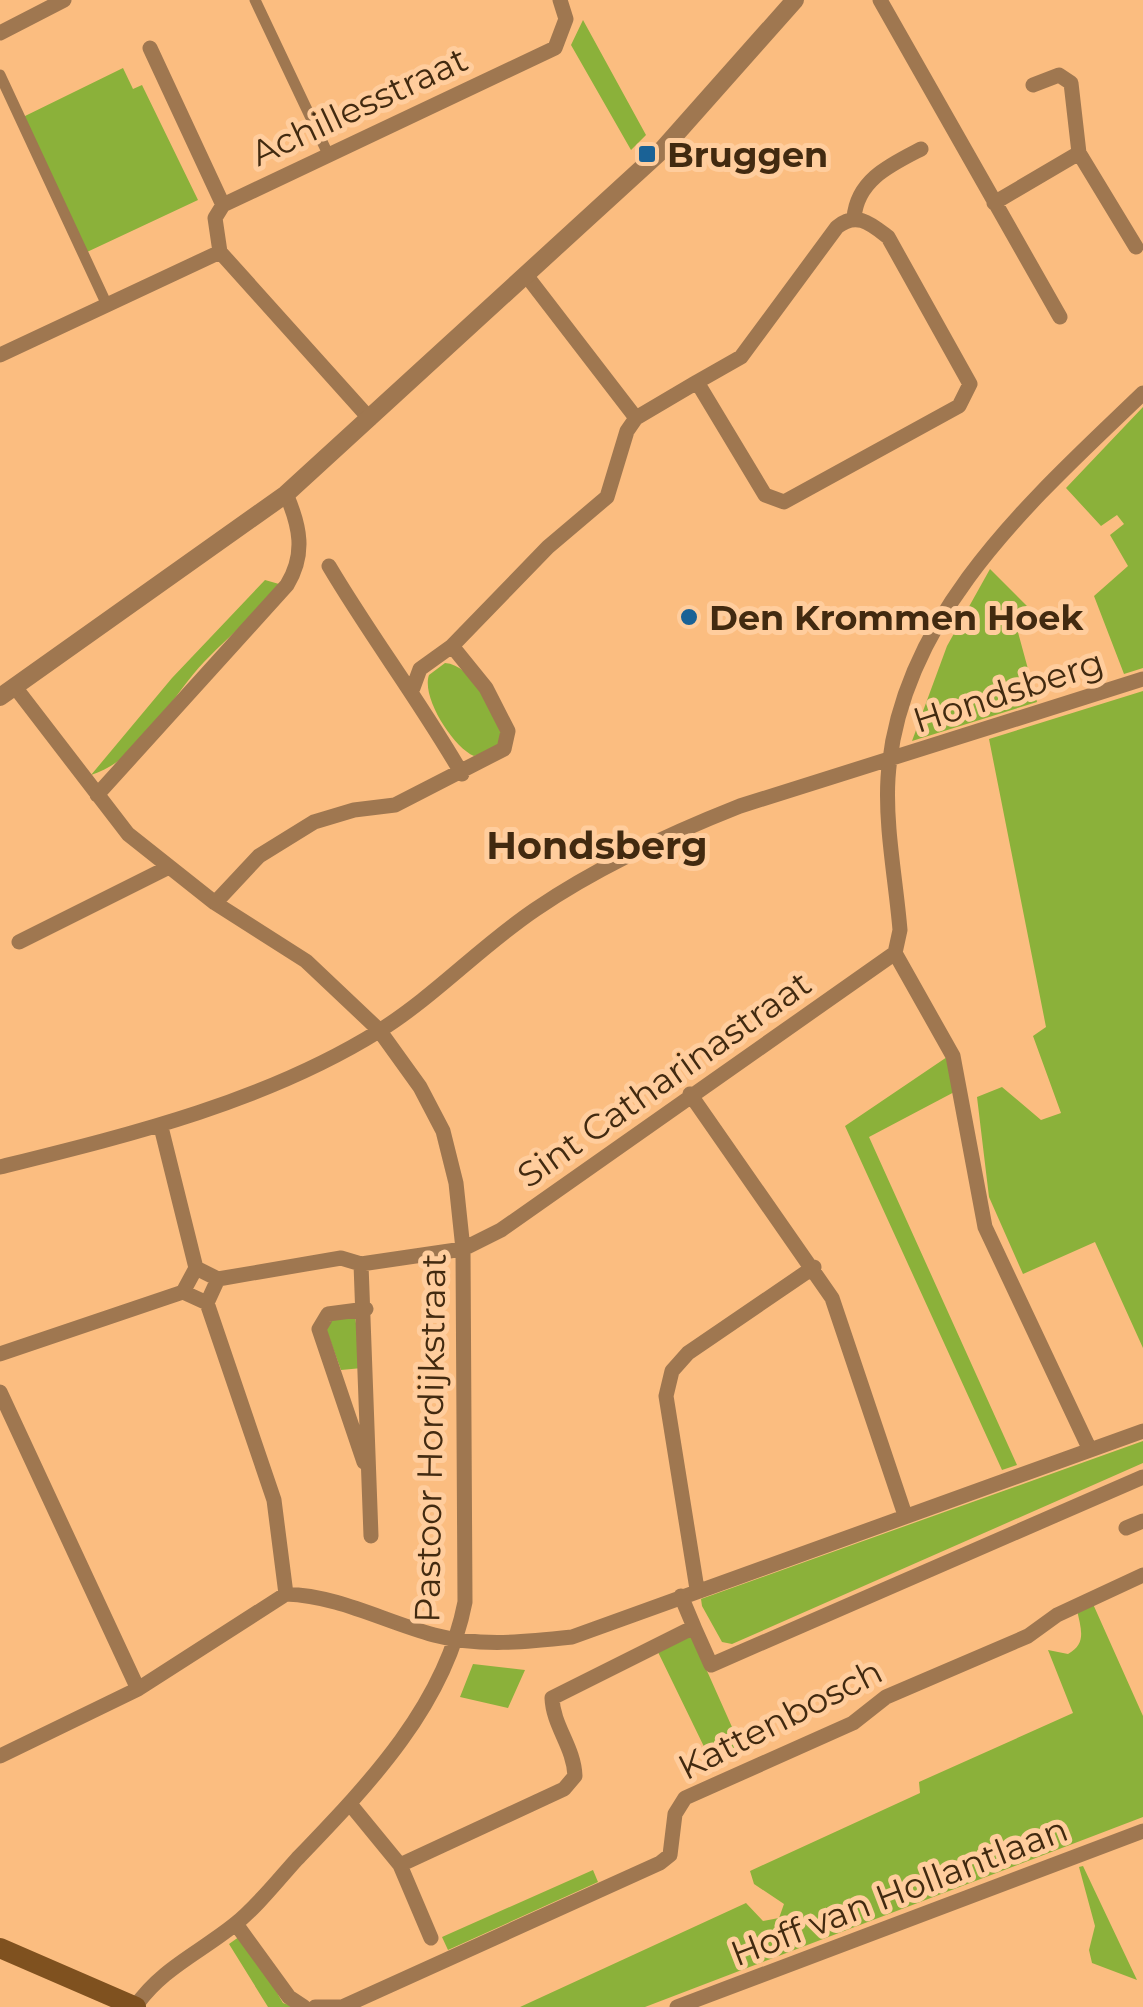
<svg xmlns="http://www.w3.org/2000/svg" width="1143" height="2007" viewBox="0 0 1143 2007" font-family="Montserrat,sans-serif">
<rect width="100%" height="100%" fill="#fbbd80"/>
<path fill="#8bb13a" d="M583 20 646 135 631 150 571 45Z
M123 68 133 89 142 85 198 200 87 252 23 117Z
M1143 407V668L1124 674 1094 596 1128 566 1110 535 1124 524 1117 515 1101 526 1066 488Z
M990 569 1031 610 1016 625 1037 702 912 741 947 646Z
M265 580 279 584C258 613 229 636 204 662 170 698 140 760 91 775L172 678Z
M445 663C473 665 491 711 504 733L497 749 474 756C453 747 421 697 429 675Z
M1143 691V1348L1095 1242 1023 1274 989 1197 977 1097 1002 1087 1041 1120 1061 1113 1033 1036 1046 1027 989 739Z
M947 1057 960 1089 869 1137 1017 1465 1002 1470 845 1126Z
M355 1316 362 1368 341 1370 326 1329 332 1319Z
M1143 1441V1463L732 1644 722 1642 702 1606 701 1599Z
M1093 1604 1143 1716V1817L645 2007H520L746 1903 763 1921 779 1918 784 1904 754 1884 750 1871 920 1793 919 1782 1073 1713 1048 1650 1068 1654C1087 1644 1081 1629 1077 1610Z
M691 1635 740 1745 710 1759 657 1650Z
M473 1664 525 1670 508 1708 460 1697Z
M1083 1866 1137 1980 1092 1963 1089 1950 1095 1926 1079 1867Z
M593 1870 598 1882 448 1950 442 1937Z
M243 1934 283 2003 295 2007H268L229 1944Z"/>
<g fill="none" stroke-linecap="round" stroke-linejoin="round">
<path stroke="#9f7750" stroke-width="11" d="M255 0 328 154
M0 75 107 305"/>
<path stroke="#9f7750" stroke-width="15" d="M880 0 1060 317
M0 33 64 0
M150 48 223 205
M1033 85 1059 75 1071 83 1079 153 1136 247
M994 203 1079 153
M854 218C857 180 890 165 921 149
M220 252 215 218 223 205 555 48 566 19 560 0
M526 275 636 418
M0 355 220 252 370 419
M329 566C371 637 420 701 462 774
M15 687 128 834 215 903 306 961 379 1030 420 1087 443 1131 456 1183 463 1249 465 1602C445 1706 368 1785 297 1859 277 1881 257 1907 234 1925 199 1953 161 1969 135 2007
M413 688 420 669 452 646
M97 795 287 585C306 554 300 526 286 494
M215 903 259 856 314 822 354 810 395 805 504 749 508 731 486 688 452 646 548 547 607 497 627 431 636 418 697 382 765 495 784 502 959 406 970 384 888 237C871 224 857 211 837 227L741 357 697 382
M19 942 167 868
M690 1094 832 1298 905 1515
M161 1127 196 1268 183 1292 207 1303
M0 1167C129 1135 265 1102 379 1031 435 996 481 946 536 909 599 866 669 834 740 806L1143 679
M361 1264 371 1536
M196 1268 218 1279 207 1303 274 1500 286 1594C339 1596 383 1621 434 1635 479 1647 527 1642 572 1637L1143 1431
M218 1279 341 1258 361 1264 463 1249 501 1230 895 953
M0 1354 183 1292
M0 1392 138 1689
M1090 1450 985 1227 953 1056 895 953 900 930C896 881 885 827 888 778 899 615 1034 498 1143 393
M364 1462 319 1329 328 1314 366 1309
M1126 1528 1143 1521
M697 1589 666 1396 672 1371 688 1353 814 1267
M694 1627 711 1665 1143 1477
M0 1756 138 1689 286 1594
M350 1804 400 1865 431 1938
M400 1865 564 1789 575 1776C574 1747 553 1726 552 1698L694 1627 681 1596
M236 1924 289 1997 304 2007
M315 2007H342L660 1863 670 1855 675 1814 685 1798 853 1723 886 1697 1028 1636 1057 1615 1143 1575
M677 2007 1143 1831"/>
<path stroke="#9f7750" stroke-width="18" d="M0 697 286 494 661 151 795 0"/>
<path stroke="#7f511f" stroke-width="20" d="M0 1948 136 2007"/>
</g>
<g fill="#1a6296" stroke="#ffcd9d" stroke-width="4">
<rect x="637" y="144" width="20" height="20" rx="5"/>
<circle cx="689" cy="617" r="10"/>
</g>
<g text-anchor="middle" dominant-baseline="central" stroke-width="10" stroke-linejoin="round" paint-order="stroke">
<g font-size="35" fill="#422a10" stroke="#ffcd9d">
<text transform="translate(359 106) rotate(-25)">Achillesstraat</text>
<text transform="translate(1008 691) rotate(-18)">Hondsberg</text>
<text transform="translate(664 1079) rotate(-35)">Sint Catharinastraat</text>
<text transform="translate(430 1438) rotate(-89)">Pastoor Hordijkstraat</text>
<text transform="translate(780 1719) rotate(-27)">Kattenbosch</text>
<text transform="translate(899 1891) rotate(-21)">Hoff van Hollantlaan</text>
</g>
<g font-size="35" font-weight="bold" fill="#422a10" stroke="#ffcd9d" text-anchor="start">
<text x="667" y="154">Bruggen</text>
<text x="709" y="617">Den Krommen Hoek</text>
</g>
<g font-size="38" font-weight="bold" fill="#422a10" stroke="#ffcd9d">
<text x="597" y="845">Hondsberg</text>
</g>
</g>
</svg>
